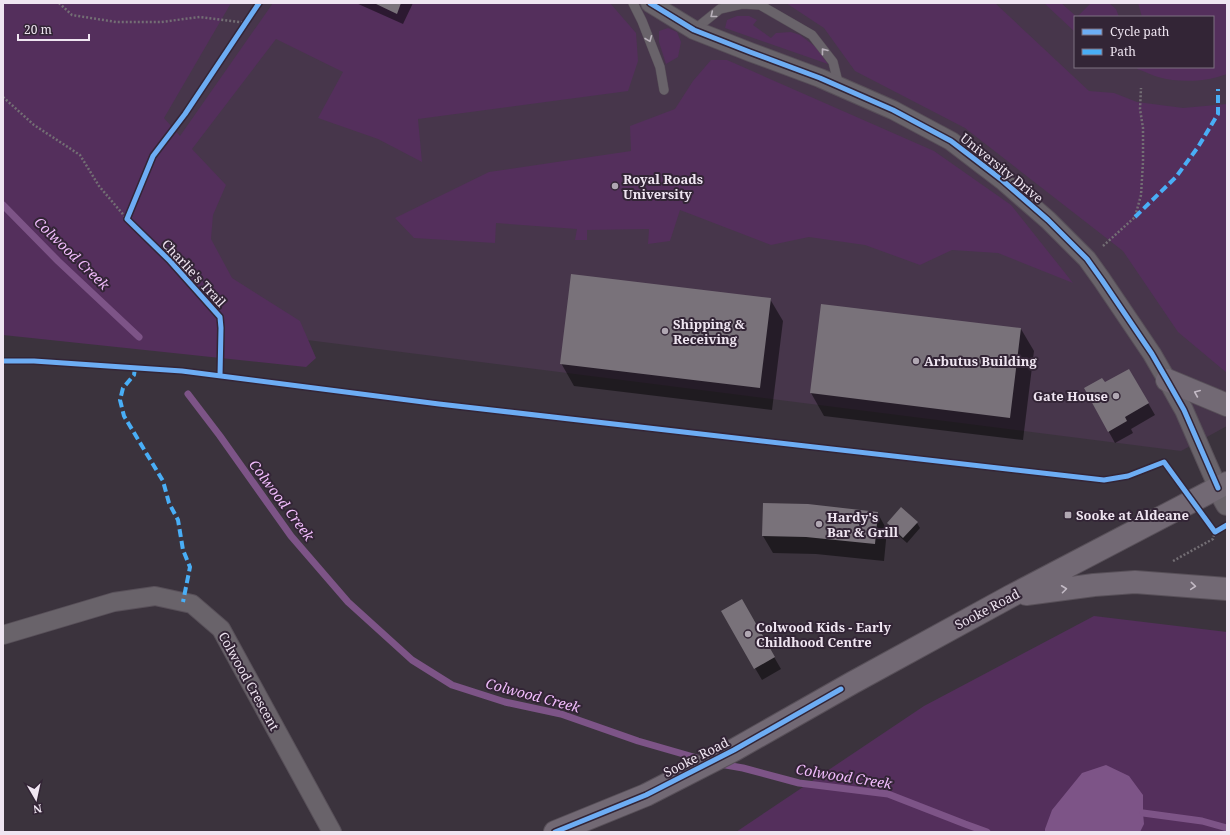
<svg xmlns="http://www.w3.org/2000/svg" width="1230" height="835" viewBox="0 0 1230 835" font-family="'Noto Serif',serif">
<rect width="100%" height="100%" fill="#3b333d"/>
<path fill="#47364b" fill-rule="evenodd" d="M3 3H1227V426L1181 451 127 317ZM1075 17H1213V67H1075Z"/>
<path fill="#542f5c" d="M3 3H231L164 118 180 136 273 3H610L636 33 638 61 628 91 418 119 422 162 378 139 318 118 343 72 276 39 192 149 226 185 213 215 211 239 232 278 300 321 316 358 306 367 3 335Z
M786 3H995L1089 91 1114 93 1137 102 1183 108 1227 104V373L1178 332 1123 251 965 128 855 71 824 28Z
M1044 3H1061L1077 17 1091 3H1109L1116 9 1119 17H1075V32Z
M1138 3H1227V74C1206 82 1179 83 1158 77 1151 75 1144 71 1137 69L1138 67H1213V17H1142Z
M737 16H749L757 20 753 25 771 38 776 33 791 32 800 35 817 48 828 64 725 28 727 20Z
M668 28 677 32 681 42 678 57 666 64 659 42V31Z
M711 60H727L934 151 1011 205 1073 283 998 253 952 250 920 265 865 245 809 237 771 245 680 210 670 241 648 244 649 229 587 230V240H575L577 229 496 223 495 243 414 238 395 218 489 172 631 151 630 126 675 109 693 81Z
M1094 616 1227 632V832H736L924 706Z"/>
<path fill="#7d5487" d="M1106 765 1129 776 1143 795V813L1144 824 1140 832H1045V829L1052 810 1082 773Z"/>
<path fill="#0007" d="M356 3H413L403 24Z
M770 299 783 321 772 410 574 386 561 363Z
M822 305 1021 329 1034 351 1023 440 824 416 811 393Z
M1129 370 1155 415 1131 429 1133 433 1115 443 1085 389 1105 384Z
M877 512 887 530 884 561 816 554 773 553 763 536Z
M888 523H917L920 528 907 543 891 529Z
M741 600 781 669 762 680 722 612Z"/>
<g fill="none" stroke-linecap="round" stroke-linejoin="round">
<path stroke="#7d5487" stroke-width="7" d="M3 205 58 261 139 337
M188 394 220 436 291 536 348 602 412 660 452 685 505 702 561 714 638 741 704 760
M720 764 743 768 799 783 888 794 965 824 987 832
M1143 813 1202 821 1227 828"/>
</g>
<path fill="#79727a" d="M374 3H401L397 14Z
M571 274 771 298 760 388 560 364Z
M821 304 1021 328 1010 418 810 393Z
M1129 369 1149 403 1125 417 1127 421 1108 432 1084 388 1102 378 1105 382Z
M763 503 808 504 878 512 875 544 806 537 762 536Z
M901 507 918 522 903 538 887 523Z
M742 599 775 657 754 669 721 611Z"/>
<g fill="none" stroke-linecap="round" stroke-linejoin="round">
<g stroke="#585059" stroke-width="10">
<path id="lane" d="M633 3 642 21 660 67 664 90
M694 30 720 9 742 4 760 5 812 35 833 62 839 86"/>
</g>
<g stroke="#585059" stroke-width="20">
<path id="street" d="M650 3 694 30 750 52 820 78 893 110 951 141 1002 180 1048 220 1087 259 1102 280 1152 354 1167 380 1184 410 1218 488
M3 635 114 602 155 596 192 604 221 629 332 832"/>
</g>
<g stroke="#585059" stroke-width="24">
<path id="secondary" d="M1218 488 1227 504"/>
</g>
<g stroke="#585059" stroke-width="24">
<path id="primary" d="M1167 380 1227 405
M1026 594 1094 585 1135 582 1227 589
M555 832 646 795 734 750 852 683 1011 596 1227 483"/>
</g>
<path stroke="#736e74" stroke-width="2.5" stroke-dasharray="2 2" stroke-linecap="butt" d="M59 3 72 15 116 22H161L200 17 246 23
M3 97 34 125 80 155 99 186 127 219
M1103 246 1135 217 1141 195 1143 162V128L1140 109 1141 88
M1173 561 1213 539 1215 532"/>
<use href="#lane" stroke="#69636a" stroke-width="9"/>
<use href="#street" stroke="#69636a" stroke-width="18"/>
<use href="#secondary" stroke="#69636a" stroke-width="22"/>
<use href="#primary" stroke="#726974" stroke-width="22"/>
<path stroke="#49aef6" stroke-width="4" stroke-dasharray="8 4" stroke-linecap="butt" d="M1135 217 1176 177 1198 147 1218 114V89
M135 368 134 375 123 388 120 400 124 416 163 481 169 503 178 520 183 550 190 567 183 602"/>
<g stroke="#332536" stroke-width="8">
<path id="cycleway" d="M650 3 694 30 750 52 820 78 893 110 951 141 1002 180 1048 220 1087 259 1102 280 1152 354 1167 380 1184 410 1218 488
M3 361H34L182 371 439 404 1104 480 1128 476 1164 462 1215 532 1227 525
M220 376 221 328 220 317 170 261 127 219 153 156 185 114 259 3
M555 832 646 795 734 750 841 689"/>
</g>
<use href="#cycleway" stroke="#6dadf4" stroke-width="5"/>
</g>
<defs><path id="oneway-chevron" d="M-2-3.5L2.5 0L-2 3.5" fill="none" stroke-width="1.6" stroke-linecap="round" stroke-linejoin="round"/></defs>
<g stroke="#b9b1bb">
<use href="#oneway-chevron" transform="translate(713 15) rotate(141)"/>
<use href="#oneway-chevron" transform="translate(649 39) rotate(68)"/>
<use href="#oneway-chevron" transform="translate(824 51) rotate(-128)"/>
</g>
<g stroke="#c3bac5">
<use href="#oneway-chevron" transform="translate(1197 393) rotate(-157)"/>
<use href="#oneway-chevron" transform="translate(1193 586) rotate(5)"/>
<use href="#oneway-chevron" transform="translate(1064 589) rotate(-7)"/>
</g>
<g fill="#b0a7b2" stroke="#332536" stroke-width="1.5">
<circle cx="615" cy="186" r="4"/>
<circle cx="665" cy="331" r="4"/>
<circle cx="916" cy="361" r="4"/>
<circle cx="1116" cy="396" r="4"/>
<rect x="1064" y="511" width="8" height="8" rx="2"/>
<circle cx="819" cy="524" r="4"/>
<circle cx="748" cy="634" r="4"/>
</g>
<g text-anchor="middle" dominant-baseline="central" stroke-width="4" stroke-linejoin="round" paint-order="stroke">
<g font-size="13" fill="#efe5f1" stroke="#332536">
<text transform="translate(1002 168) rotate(39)">University Drive</text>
<text transform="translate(194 273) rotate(47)">Charlie's Trail</text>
<text transform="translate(987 609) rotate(-28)">Sooke Road</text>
<text transform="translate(249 681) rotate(61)">Colwood Crescent</text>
<text transform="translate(696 757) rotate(-27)">Sooke Road</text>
</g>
<g font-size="13" font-weight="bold" fill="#efe5f1" stroke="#332536" text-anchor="start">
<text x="623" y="179">Royal Roads<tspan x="623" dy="15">University</tspan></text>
<text x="673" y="324">Shipping &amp;<tspan x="673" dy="15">Receiving</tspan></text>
<text x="924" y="361">Arbutus Building</text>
<text x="1108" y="396" text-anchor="end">Gate House</text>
<text x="1076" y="515">Sooke at Aldeane</text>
<text x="827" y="517">Hardy's<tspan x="827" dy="15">Bar &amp; Grill</tspan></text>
<text x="756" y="627">Colwood Kids - Early<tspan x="756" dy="15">Childhood Centre</tspan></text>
</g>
<g font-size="14" font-style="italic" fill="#f1bcfc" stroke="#332536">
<text transform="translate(72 253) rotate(44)">Colwood Creek</text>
<text transform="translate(282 500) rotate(53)">Colwood Creek</text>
<text transform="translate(533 695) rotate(15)">Colwood Creek</text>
<text transform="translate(844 776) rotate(9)">Colwood Creek</text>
</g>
</g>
<rect width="1230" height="835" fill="none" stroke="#efe5f1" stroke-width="8"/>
<rect x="1074" y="16" width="140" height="52" fill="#332536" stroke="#7e7281"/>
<rect x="1082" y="29" width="20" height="6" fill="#6dadf4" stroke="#7e7281"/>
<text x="1110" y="36" font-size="12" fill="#efe5f1">Cycle path</text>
<rect x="1082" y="49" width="20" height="6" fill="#49aef6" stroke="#7e7281"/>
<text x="1110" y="56" font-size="12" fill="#efe5f1">Path</text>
<g transform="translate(36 799) rotate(171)" stroke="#332536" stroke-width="3" paint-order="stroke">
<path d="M0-3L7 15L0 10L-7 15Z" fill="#efe5f1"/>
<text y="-6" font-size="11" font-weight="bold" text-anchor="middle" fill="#efe5f1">N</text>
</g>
<path d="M18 34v6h71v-6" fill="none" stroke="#efe5f1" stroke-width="2"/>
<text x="24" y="34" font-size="12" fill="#efe5f1" stroke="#332536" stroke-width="3" paint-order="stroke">20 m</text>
</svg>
